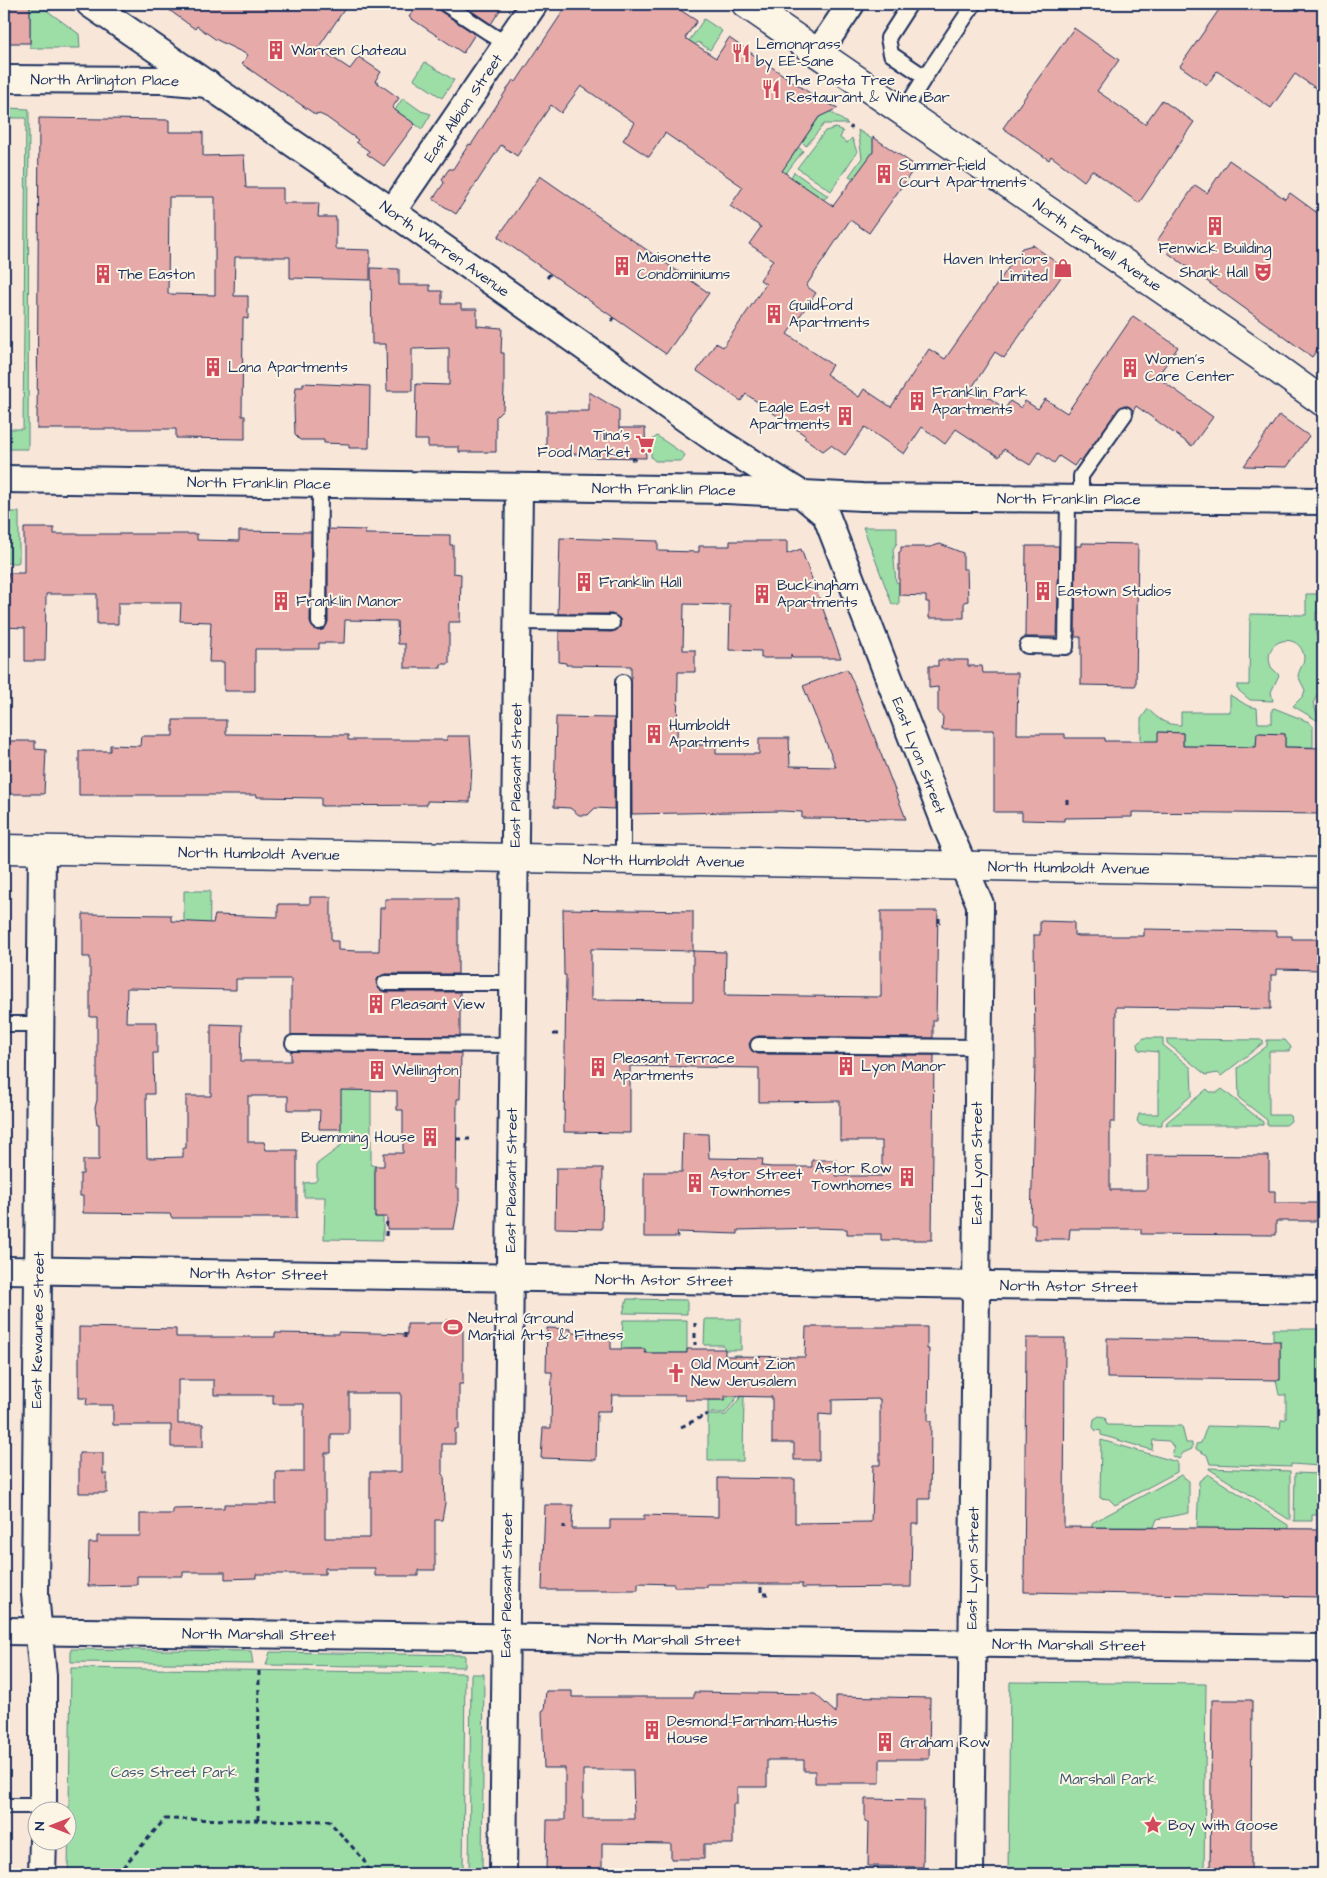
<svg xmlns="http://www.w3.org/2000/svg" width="1327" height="1878" viewBox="0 0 1327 1878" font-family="'Architects Daughter',sans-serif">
<rect width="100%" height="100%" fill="#f8e6d9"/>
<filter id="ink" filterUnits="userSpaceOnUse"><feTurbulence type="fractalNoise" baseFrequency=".02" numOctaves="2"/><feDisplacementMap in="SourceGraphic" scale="10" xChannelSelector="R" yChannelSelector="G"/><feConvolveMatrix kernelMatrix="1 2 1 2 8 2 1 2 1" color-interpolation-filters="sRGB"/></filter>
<g filter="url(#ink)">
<path fill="#9ddda6" stroke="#5c8682" d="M30 4H38L79 34 80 48H30Z
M704 19 722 31 710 50 698 42 695 45 689 41Z
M425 62 454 80 442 98 414 79Z
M403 98 421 111 431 114 422 129 395 110Z
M7 108 29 109 28 449H4V429H23L26 118H7Z
M828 110 848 124H824L806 146 802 142 820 116Z
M836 128 843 131 840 138 847 143 852 138 857 152 831 191 797 168 825 131Z
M858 130 875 141 873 152 854 179 849 176 862 158Z
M798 147 803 151 786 173 780 169 792 157Z
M794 172 828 196 823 200 791 177Z
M657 436 685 455 682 461H655L651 457V441Z
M4 512H19V562L17 563H4Z
M863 527H897V543L893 549 896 582 899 583V604H892Z
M1306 594H1323V612H1316V635H1323V685L1313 703 1320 722 1293 706 1303 696 1305 690 1298 676C1299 669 1304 665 1304 657 1301 630 1260 638 1271 667L1279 675 1271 692 1273 701 1250 700 1237 689V685H1249L1250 614 1306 615Z
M1230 695 1248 706 1257 708 1258 723H1272V709L1274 708 1309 722 1313 726V747H1285V734L1257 733 1256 747 1183 746V733L1159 732 1158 746 1141 743V719L1148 709C1159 720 1166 725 1181 725V712H1230Z
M184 891H210L209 973 184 932Z
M1144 1038H1163V1045L1191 1068 1192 1095 1162 1121V1125H1140L1137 1121 1139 1114H1158V1052L1139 1050 1138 1043Z
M1167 1039 1263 1040V1043L1221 1076 1218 1073 1206 1075 1167 1043Z
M1267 1040H1285L1291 1047 1289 1051H1269V1115H1290L1291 1121 1286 1125H1267V1120L1239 1098 1238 1068 1267 1046Z
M1207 1089 1210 1092H1218L1222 1089 1263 1122V1125H1166L1167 1122Z
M340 1090H371V1165L375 1166V1217H383V1240L324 1239 325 1197H304V1183L315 1182 317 1179V1164L341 1146Z
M627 1299 687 1300V1314L623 1313Z
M705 1319H741V1350H725L723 1345H704Z
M623 1320H687V1353H645V1349H629L621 1353Z
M1273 1329H1321L1320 1466 1291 1464V1467L1210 1464 1207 1455 1196 1449V1444L1201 1443 1207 1426 1280 1428 1281 1420 1286 1419V1395H1279L1276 1380H1280V1342L1273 1341Z
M734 1355H741V1392L725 1413H708V1400H725L731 1393Z
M744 1393 743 1461H708V1415H726Z
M1099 1416 1105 1417 1107 1425 1182 1426 1186 1443H1192V1449L1183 1453 1179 1459 1172 1456 1174 1448 1169 1441 1153 1440 1152 1450 1101 1435V1431L1095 1430 1093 1427 1094 1419Z
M1101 1440 1177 1462V1472L1115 1505 1109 1499 1100 1498Z
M1209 1468 1290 1471V1520L1209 1469Z
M1295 1473 1320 1474 1319 1515H1312V1521H1294Z
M1208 1474 1288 1525V1529L1197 1528 1199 1481Z
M1181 1475 1189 1481V1513L1157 1519 1154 1527H1094L1092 1546V1523Z
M71 1649 251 1651 253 1664 71 1662Z
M270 1652 465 1655V1667L266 1665Z
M71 1668 465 1673 463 1874H68Z
M471 1674H484L482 1874H469Z
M1010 1682 1206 1684 1204 1874H1008Z"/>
<path fill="#e6aba8" stroke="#1b2f5e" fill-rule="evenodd" d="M4 4H30V43H4Z
M161 4H348L318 48 350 69 359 57 381 72 375 81 399 98 392 108 415 124 384 166 367 154 369 151 356 142 358 140 326 117 317 113 316 115 242 64 248 55 215 39 197 26 195 29Z
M418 4H436L440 11 475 34 463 53 409 17Z
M461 4H504L491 24Z
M568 4H671L697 21 685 38 716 58 729 38 820 100 838 108 819 117 782 171 833 206 873 152V137L916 166 869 233 850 220 806 286 816 293 787 334 832 365 826 374 859 397 864 389 891 407 929 349 945 359 1022 248 1033 245 1066 270 1004 358 995 352 973 386 1005 409 1010 401 1021 408 1025 401 1038 409 1045 399 1067 413 1133 316 1178 347 1157 377 1213 417 1192 446 1136 406 1133 411 1130 407 1122 406 1081 461 1079 459 1074 466 1059 456 1054 463 1039 452 1030 465 1004 449 999 457 956 429 945 444 922 427 904 454 865 427 845 455 831 445 823 451 804 438 806 436 746 394 741 401 697 371 716 343 723 347 766 284 760 280 773 260 749 244 761 227 730 206 743 187 665 133 649 157 623 140 635 123 581 86 561 113 551 105 517 156 501 145 456 214 433 199 444 183 442 179 449 169H453L469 144 471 145 513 80 516 82Z
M1223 4H1323V93L1295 74 1271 108 1217 71 1207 85 1180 66Z
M1074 28 1119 60 1097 91 1145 124 1162 100 1194 122 1139 203 1092 170 1084 181 1051 156 1049 160 1003 128Z
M39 118 169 120V132H203V156L244 155 246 188H283V203H319L318 217H336V249L370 250V280L290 278V257H235L234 296H248V319L243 318 242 416H245V439L176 438V429H37ZM169 197H215V295L168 294Z
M1229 160 1285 199 1290 193 1323 217V341L1312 357 1168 253 1170 250 1157 241 1195 185 1207 193Z
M540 176 709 293 666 354 498 237Z
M371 268 399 269V285H430V291H442V304H461V309H477V326L502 328 501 353H504V389L503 410 496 417V452H459V447H428V440H415L416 384 449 385V348L412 349V391H387L386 344H372Z
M303 383 370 386 369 448H349V444L324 443V440H300L295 435 294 407 296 387H303Z
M589 392 619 410V428H645L646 458 588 457V454H561V450H546V411H589Z
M1279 415 1309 436 1287 467 1244 466Z
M24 528H54V534H197V540L239 541V531L311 532 310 622 312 627 318 631 324 629 328 622V529L365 530V534L450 535V545H453V573L461 574 460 622H449V664H441V668H405V644H398L397 621 345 620 344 643H319V649H255V691H224V662H209L211 622 180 621 181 603H118V624H97V594H46L45 661H25V628L4 627V578H8V573H24Z
M560 538 658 541V551L699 552V546H730V541H787V554L801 549 841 658H792L791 654V658H761V651L729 650 730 605 684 604 683 650H695V672H678L677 745H716V754H759V738H789L790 766 836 767 803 686 847 669 854 684 906 819 802 818V812L781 811 632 814 631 666 566 665V663L559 662V631L612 632 620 627V619L612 614H558Z
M1082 543 1138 544 1136 686 1081 685V637H1075L1076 546H1082Z
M940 544 963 553V569H967L968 601 964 602V618H929V602H926V596L899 595V552H901V547H930Z
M1026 546H1059L1057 637H1025Z
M938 660H968V666H982L983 673H1018L1017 734H1065V738H1105V741H1158V732L1183 733V746L1256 747 1257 733 1285 734V747L1323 748V814L1132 812V817L1064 818V821L1022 820V812H994V730H942L943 717 938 711V687L929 688V666H938Z
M556 717 614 718V809L595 808 588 815H579L570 808 554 807Z
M173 720H226V734L348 735V740H447V736H470L472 764 470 802 427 801V805L321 806V798L257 797V795H79V751H110V745L140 746 141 736H173Z
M4 741H35V749L46 750 44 794H4Z
M310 897H331V941H338V950L357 951H379L380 908H385V899H458V974H385L378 978 376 983 380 990 385 992H460V1036L291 1035V979H236V990L127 988 126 1022H157V1053H153L154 1094H146L147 1158 183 1157V1148H186V1096H211V1024L242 1025 241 1061H291V1051L461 1053 460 1099H457L456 1188H459V1201L454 1229H387V1217H375V1166H384V1153H403V1110H397V1091L341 1090V1129H319L320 1110H288V1096H248V1142H264L266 1150H297V1218H172L170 1214 83 1213V1196H80V1174H83V1160H99V1124H97L95 1108 97 1100V1017H90V957H83V914L171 915V921L213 923 215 915 278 917V904H310Z
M563 909 693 911V951L591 949V1000L693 1001V951L726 952 725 995 881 997V911H938L936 1020H933V1038L758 1036 753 1038 749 1044 751 1050 758 1054 934 1055 932 1240H881V1234H847V1229L815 1228 738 1230V1234L677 1232 678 1237H644V1172H682L683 1133 708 1134 709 1158 763 1159 762 1166 772 1167H812V1160H836V1176H882V1141H840V1101L759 1102V1068L630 1066V1133L564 1132 566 975H564Z
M1040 921 1074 922V935L1079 936H1144V929L1200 930 1277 931V936H1292V939H1323V970L1277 969V975H1271V1009L1116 1007 1115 1122H1110V1190H1147V1155L1269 1156V1191H1275V1203H1323V1221H1276V1235L1141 1234V1229H1070L1069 1239H1035V1224H1031L1035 1063 1034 935H1040Z
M556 1168H603L602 1229 555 1228Z
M446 1320H463V1384H459V1429H455V1444H442V1473L444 1475 445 1503 442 1520H435V1570H418V1576H375V1568H325V1574H256V1578L225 1579V1572H183V1576H137V1585L88 1586 89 1543H97V1536H140V1514H173V1509L224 1508V1504H276V1472H304V1404H273V1395H214V1380H178V1424H203V1447H171V1425H113V1405H86L87 1398H79V1327L176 1329V1337H275V1333L338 1334V1332L407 1334V1324H428V1323H444ZM349 1393H401V1472H370V1538H325V1453H331V1434H349Z
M806 1327H927V1349H929L928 1421H931L930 1499H919V1524H912L911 1587 802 1588V1584H707V1587H674V1584L638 1583V1590H542L545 1505H573L572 1529H610V1520H644V1515L718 1517V1478L795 1479V1523L871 1522 873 1465H880V1399L832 1400V1415L819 1414V1460H794V1443H772V1397L725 1396V1400H685V1395H612L611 1411H597L596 1460 541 1458 543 1428H551L552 1372H546L547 1328 571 1329V1333H611V1349H645V1353H687V1349H725V1356L805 1357Z
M1026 1338H1065L1064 1527 1323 1529V1597L1024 1592Z
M1107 1338 1280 1341V1380L1107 1378Z
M79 1453H103V1474H107V1493H79Z
M546 1691H572V1697H694V1692L815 1694 836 1713V1696L930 1698 929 1759H880V1783H815V1771H804V1760H767V1787H737V1804H733V1844H704V1859H671V1844L602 1843V1874H546L547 1820H565V1768H544L542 1710H544ZM583 1770H633L634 1819H583Z
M1212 1700H1252L1251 1874H1210Z
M865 1799 924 1800 923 1867 868 1866 869 1822H865Z"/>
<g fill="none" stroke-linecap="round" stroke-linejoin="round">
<g stroke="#1b2f5e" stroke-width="18">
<path id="service" d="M445 4 506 44
M910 4 888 38 891 54 925 77 974 4
M903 112 925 77
M1081 499V476L1125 414
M319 622 320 484
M517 622 612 623
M1027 646 1066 647 1068 499
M623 860V682
M385 983H512
M4 1024H40
M293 1043 512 1045
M758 1045 977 1047
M4 1806H43"/>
</g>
<g stroke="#1b2f5e" stroke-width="30">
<g id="minor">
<path id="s1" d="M90 4 360 189 719 442 801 494 826 515 947 828 980 904 970 1874"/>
<path d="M818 53 851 4"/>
<path id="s2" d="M4 79 162 80 208 84"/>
<path id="s3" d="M392 212 534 4"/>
<path id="s4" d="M4 479 727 490 862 497 1323 501"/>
<path d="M42 850 35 1594 43 1676V1810"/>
<path id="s5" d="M4 1270 1323 1290"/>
<path id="s6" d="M4 1631 1323 1648"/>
<path d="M42 1874 43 1840"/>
<path id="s7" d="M503 1874 519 487"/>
</g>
</g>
<g stroke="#1b2f5e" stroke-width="31">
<g id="tertiary">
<path id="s8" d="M4 849 1323 872"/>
</g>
</g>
<g stroke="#1b2f5e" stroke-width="31">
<g id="secondary">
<path id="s9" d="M746 4 1258 355 1323 402"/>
</g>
</g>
<path stroke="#1b2f5e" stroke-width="3" stroke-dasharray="5 4" stroke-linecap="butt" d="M850 129 852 126
M547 278 550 274
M612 321 614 317
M631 459H640
M1067 799V807
M939 918V923
M553 1034H560
M457 1139H470
M386 1236 387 1219
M695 1323V1327
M405 1333V1342
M695 1333V1345
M681 1427 708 1414
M564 1525V1528
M761 1587V1592
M764 1594H768
M258 1820 259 1667
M117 1874 165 1819 329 1821 363 1859 371 1874"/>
<use href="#service" stroke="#fcf5e5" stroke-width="14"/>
<use href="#minor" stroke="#fcf5e5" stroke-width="26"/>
<use href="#tertiary" stroke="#fcf5e5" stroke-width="28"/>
<use href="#secondary" stroke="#fcf5e5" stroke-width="28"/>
</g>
</g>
<defs>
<g id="building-bare" transform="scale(1.5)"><path d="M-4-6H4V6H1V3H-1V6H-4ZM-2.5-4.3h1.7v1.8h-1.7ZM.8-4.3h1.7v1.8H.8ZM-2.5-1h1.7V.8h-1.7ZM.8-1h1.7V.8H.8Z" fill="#d1495b" stroke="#fcf5e5" stroke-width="2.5" paint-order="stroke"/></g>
<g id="restaurant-bare" transform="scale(1.5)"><path d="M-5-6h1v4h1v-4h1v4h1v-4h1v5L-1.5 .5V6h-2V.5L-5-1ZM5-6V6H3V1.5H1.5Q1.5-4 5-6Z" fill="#d1495b" stroke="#fcf5e5" stroke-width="2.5" paint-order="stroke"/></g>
<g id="shop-bare" transform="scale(1.5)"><path d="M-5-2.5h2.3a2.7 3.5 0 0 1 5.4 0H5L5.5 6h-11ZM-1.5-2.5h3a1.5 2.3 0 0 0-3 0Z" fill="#d1495b" stroke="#fcf5e5" stroke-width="2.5" paint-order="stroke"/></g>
<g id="theatre-bare" transform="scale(1.5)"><path d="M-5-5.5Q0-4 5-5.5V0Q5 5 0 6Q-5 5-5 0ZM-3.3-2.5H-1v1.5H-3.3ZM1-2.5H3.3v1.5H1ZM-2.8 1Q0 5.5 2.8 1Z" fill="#d1495b" stroke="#fcf5e5" stroke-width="2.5" paint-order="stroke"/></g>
<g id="supermarket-bare" transform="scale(1.5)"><path d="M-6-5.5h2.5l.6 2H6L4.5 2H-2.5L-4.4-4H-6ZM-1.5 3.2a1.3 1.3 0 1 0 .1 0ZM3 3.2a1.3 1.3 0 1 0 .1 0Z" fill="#d1495b" stroke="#fcf5e5" stroke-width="2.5" paint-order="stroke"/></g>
<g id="stadium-bare" transform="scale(1.5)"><path d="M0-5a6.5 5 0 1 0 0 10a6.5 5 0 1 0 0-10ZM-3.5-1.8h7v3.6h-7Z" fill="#d1495b" stroke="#fcf5e5" stroke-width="2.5" paint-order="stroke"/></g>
<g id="church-bare" transform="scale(1.5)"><path d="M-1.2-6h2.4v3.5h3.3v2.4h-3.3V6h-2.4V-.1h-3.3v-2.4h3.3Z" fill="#d1495b" stroke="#fcf5e5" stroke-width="2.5" paint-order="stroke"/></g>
<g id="sight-bare" transform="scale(1.5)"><path d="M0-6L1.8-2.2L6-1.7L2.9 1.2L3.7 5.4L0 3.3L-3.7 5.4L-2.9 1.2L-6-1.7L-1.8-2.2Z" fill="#d1495b" stroke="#fcf5e5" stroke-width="2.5" paint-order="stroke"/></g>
</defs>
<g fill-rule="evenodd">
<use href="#building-bare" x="276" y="50"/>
<use href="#restaurant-bare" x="741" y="53"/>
<use href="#restaurant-bare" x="771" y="89"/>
<use href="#building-bare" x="884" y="174"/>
<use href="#building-bare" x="1215" y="226"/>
<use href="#building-bare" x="622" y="266"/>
<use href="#shop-bare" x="1063" y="268"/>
<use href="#theatre-bare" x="1263" y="272"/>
<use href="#building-bare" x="103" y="274"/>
<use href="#building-bare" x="774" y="314"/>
<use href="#building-bare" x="213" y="367"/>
<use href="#building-bare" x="1130" y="368"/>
<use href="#building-bare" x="917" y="401"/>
<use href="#building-bare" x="845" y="416"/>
<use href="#supermarket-bare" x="645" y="444"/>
<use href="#building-bare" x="584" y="582"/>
<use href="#building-bare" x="1043" y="591"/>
<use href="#building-bare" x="762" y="594"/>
<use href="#building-bare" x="281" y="601"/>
<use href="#building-bare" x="654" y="734"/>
<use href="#building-bare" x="376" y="1004"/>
<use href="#building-bare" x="846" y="1066"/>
<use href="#building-bare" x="598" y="1067"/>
<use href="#building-bare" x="377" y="1070"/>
<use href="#building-bare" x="430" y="1137"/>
<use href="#building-bare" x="907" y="1177"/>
<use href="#building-bare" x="695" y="1183"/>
<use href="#stadium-bare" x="453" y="1327"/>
<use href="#church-bare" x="676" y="1373"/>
<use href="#building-bare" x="652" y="1730"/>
<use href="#building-bare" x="885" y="1742"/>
<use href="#sight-bare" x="1153" y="1825"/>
</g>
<g text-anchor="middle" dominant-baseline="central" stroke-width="4" stroke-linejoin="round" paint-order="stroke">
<g font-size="15" fill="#1b2f5e" stroke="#fcf5e5" text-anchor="start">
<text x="756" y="44">Lemongrass<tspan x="756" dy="17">by EE-Sane</tspan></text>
<text x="291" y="50">Warren Chateau</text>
<text x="786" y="80">The Pasta Tree<tspan x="786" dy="17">Restaurant &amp; Wine Bar</tspan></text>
<text x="899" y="165">Summerfield<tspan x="899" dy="17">Court Apartments</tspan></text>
<text x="1215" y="248" text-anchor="middle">Fenwick Building</text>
<text x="637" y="257">Maisonette<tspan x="637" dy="17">Condominiums</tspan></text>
<text x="1048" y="259" text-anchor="end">Haven Interiors<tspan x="1048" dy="17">Limited</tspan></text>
<text x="1248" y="272" text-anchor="end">Shank Hall</text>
<text x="118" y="274">The Easton</text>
<text x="789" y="305">Guildford<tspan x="789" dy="17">Apartments</tspan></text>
<text x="1145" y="359">Women's<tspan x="1145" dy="17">Care Center</tspan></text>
<text x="228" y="367">Lana Apartments</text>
<text x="932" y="392">Franklin Park<tspan x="932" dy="17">Apartments</tspan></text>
<text x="830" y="407" text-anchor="end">Eagle East<tspan x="830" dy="17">Apartments</tspan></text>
<text x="630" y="435" text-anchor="end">Tina's<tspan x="630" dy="17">Food Market</tspan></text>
<text x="599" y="582">Franklin Hall</text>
<text x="777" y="585">Buckingham<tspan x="777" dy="17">Apartments</tspan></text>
<text x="1058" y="591">Eastown Studios</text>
<text x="296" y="601">Franklin Manor</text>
<text x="669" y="725">Humboldt<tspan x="669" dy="17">Apartments</tspan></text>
<text x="391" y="1004">Pleasant View</text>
<text x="613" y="1058">Pleasant Terrace<tspan x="613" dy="17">Apartments</tspan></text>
<text x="861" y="1066">Lyon Manor</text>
<text x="392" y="1070">Wellington</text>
<text x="415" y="1137" text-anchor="end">Buemming House</text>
<text x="892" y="1168" text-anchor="end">Astor Row<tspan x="892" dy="17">Townhomes</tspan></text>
<text x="710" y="1174">Astor Street<tspan x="710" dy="17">Townhomes</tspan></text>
<text x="468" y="1318">Neutral Ground<tspan x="468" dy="17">Martial Arts &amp; Fitness</tspan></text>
<text x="691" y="1364">Old Mount Zion<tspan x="691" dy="17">New Jerusalem</tspan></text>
<text x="667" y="1721">Desmond-Farnham-Hustis<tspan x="667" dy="17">House</tspan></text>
<text x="900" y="1742">Graham Row</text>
<text x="1168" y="1825">Boy with Goose</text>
</g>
<g font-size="15" fill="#1b2f5e" stroke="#fcf5e5">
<text stroke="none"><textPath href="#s2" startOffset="101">North Arlington Place</textPath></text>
<text stroke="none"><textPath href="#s3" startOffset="126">East Albion Street</textPath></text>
<text stroke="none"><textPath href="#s9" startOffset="426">North Farwell Avenue</textPath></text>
<text stroke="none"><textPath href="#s1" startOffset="431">North Warren Avenue</textPath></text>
<text stroke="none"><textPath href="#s4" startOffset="255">North Franklin Place</textPath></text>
<text stroke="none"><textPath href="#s4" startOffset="660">North Franklin Place</textPath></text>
<text stroke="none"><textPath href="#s4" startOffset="1065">North Franklin Place</textPath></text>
<text stroke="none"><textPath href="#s1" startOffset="1154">East Lyon Street</textPath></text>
<text stroke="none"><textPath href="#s7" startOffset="1099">East Pleasant Street</textPath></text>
<text stroke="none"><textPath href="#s8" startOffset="255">North Humboldt Avenue</textPath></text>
<text stroke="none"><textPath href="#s8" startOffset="660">North Humboldt Avenue</textPath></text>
<text stroke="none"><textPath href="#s8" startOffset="1065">North Humboldt Avenue</textPath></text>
<text transform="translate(977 1163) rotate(-90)">East Lyon Street</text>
<text stroke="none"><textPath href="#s7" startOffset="694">East Pleasant Street</textPath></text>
<text stroke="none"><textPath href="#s5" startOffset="255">North Astor Street</textPath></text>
<text stroke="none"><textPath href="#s5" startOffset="660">North Astor Street</textPath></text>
<text stroke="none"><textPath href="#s5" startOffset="1065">North Astor Street</textPath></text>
<text transform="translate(38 1330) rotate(-89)">East Kewaunee Street</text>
<text transform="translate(973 1568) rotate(-89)">East Lyon Street</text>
<text stroke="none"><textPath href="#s7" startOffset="289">East Pleasant Street</textPath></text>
<text stroke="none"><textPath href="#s6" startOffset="255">North Marshall Street</textPath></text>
<text stroke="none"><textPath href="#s6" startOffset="660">North Marshall Street</textPath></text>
<text stroke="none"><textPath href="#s6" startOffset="1065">North Marshall Street</textPath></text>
</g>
<g font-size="15" fill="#3c5a70" stroke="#fcf5e5">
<text x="174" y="1772">Cass Street Park</text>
<text x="1108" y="1779">Marshall Park</text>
</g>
</g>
<rect width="1327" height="1878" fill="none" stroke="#fcf5e5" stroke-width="20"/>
<rect x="10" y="10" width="1307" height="1858" fill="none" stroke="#1b2f5e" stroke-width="2" filter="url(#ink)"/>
<g transform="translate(52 1826) rotate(270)"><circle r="24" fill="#fcf5e5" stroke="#a2a6af"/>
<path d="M0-4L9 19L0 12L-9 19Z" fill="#d1495b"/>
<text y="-8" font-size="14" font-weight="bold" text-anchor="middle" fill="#1b2f5e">N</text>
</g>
</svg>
